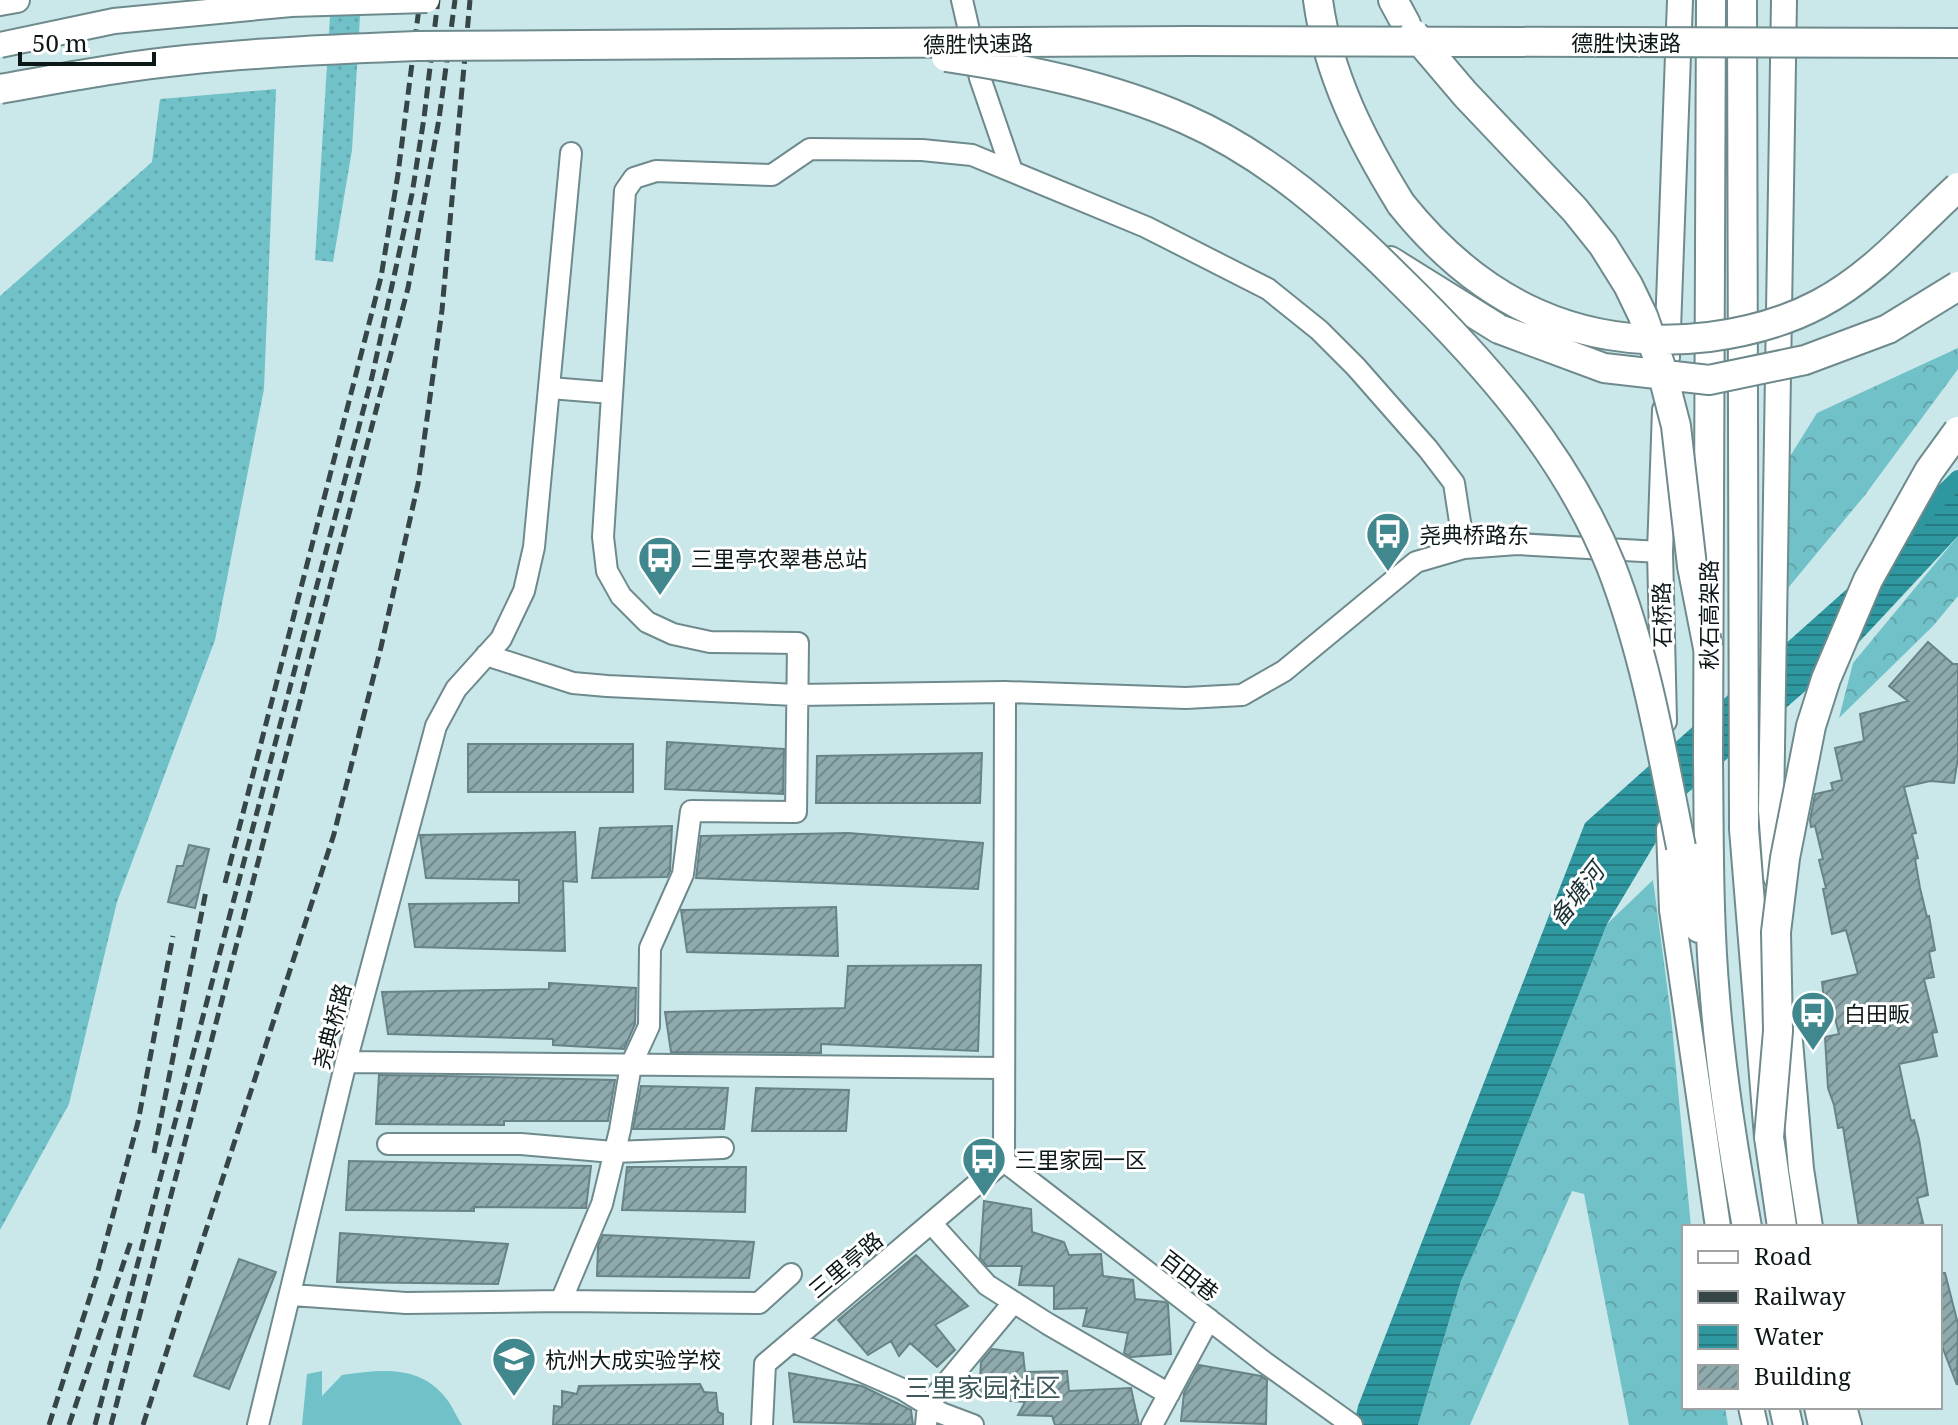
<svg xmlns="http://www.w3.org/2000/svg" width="1958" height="1425" viewBox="0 0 1958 1425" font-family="'Noto Serif','Noto Sans SC',serif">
<defs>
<pattern id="grass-dots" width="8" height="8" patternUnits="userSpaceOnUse" patternTransform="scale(2)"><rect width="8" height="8" fill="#71c1c8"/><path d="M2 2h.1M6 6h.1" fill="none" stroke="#61a5ab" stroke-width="1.8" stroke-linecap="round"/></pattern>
<pattern id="forest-crowns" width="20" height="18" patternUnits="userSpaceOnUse" patternTransform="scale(2)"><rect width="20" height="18" fill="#71c1c8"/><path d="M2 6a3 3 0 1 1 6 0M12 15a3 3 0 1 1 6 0" fill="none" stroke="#61a5ab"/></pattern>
<pattern id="water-rules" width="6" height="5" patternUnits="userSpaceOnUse" patternTransform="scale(2)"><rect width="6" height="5" fill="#2e979f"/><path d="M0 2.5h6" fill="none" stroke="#267a81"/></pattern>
<pattern id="building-hatch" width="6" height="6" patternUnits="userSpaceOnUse" patternTransform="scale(2)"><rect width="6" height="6" fill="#8eaaad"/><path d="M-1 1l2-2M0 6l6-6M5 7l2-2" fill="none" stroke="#72898c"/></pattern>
</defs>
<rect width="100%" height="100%" fill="#cae8ea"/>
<path fill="url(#grass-dots)" d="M331 0H361L352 150 333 262 315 260Z
M276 89 264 389 215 640 117 902 69 1104 0 1230V296L152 162 160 99Z"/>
<path fill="url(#forest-crowns)" d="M1958 348V369L1865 495 1788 588 1789 458 1817 413Z
M1958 536V596L1933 626 1839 718 1853 663Z
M1653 880 1671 1016 1691 1227H1684V1407H1725L1728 1425H1629L1584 1194 1572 1191 1470 1425H1418L1461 1281 1498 1198 1607 924Z"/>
<path fill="#71c1c8" d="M322 1371V1396L342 1375C380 1370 418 1364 445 1397 452 1405 456 1416 462 1425H302L307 1374Z"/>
<path fill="url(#water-rules)" d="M1958 479V536L1847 655 1683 797 1607 924 1498 1198 1461 1281 1418 1425H1354L1358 1406 1585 823 1857 580Z"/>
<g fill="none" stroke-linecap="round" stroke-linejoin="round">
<path stroke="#2e979f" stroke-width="18" d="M1909 528 1958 479"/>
</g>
<path fill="url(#building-hatch)" stroke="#688386" stroke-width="2" d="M1928 642 1953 664H1958V758L1954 783 1930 781 1904 787 1916 833 1912 834 1918 858 1915 859 1920 888 1927 917 1929 916 1935 950 1929 952 1934 977 1924 979 1937 1032 1932 1033 1937 1056 1899 1064 1911 1121 1914 1120 1919 1139 1928 1195 1917 1198 1924 1227H1859L1843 1127 1838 1128 1834 1105 1828 1088 1825 1037 1839 1034 1830 998 1824 999 1822 982 1858 974 1846 930 1832 934 1823 889 1826 888 1819 860 1823 859 1815 826 1811 827 1810 820 1815 794 1833 790 1831 783 1842 780 1835 748 1864 741 1860 714 1908 701 1889 686Z
M667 742 784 749 783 794 665 789Z
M468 744H633V792H468Z
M982 753 980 803H816L817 756Z
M672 826 670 871 667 877 592 878 600 828Z
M575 832 577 882 563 881 565 951 415 947 409 904 519 903V880L426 878 420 835Z
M848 833 983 843 978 889 696 878 701 836Z
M189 845 209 849 195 908 168 902 177 866H183Z
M836 907 838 956 687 952 681 910Z
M981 965 978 1051 821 1044V1053L671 1052 665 1012 845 1008 848 966Z
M549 983 636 988 635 1024 624 1049 553 1045V1039L388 1034 382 992 549 989Z
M379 1075 443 1076 615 1080 608 1121H504V1125L376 1124Z
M641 1086 728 1088 724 1129H633Z
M756 1088 849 1090 846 1131H752Z
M349 1161 591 1166 586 1208 474 1207V1211L346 1210Z
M627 1167H746L745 1212 622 1210Z
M984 1201 1031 1209 1032 1232 1064 1242 1069 1255 1101 1254 1103 1276 1133 1280 1135 1299 1165 1302 1168 1304 1171 1354 1131 1357 1124 1353 1128 1333 1083 1326 1087 1308 1054 1309V1286L1019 1285 1022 1266H987L980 1258Z
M340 1233 508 1244 498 1284 337 1282Z
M603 1235 754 1242 749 1278 597 1276 598 1246Z
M916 1255 968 1306 935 1325 955 1350 937 1367 910 1343 899 1356 891 1341 868 1355 838 1320Z
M239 1259 276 1272 229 1389 194 1376Z
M1940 1273H1945L1958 1324 1957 1385 1940 1341Z
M992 1349 1023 1353 1025 1372 1067 1371 1069 1391 1131 1388 1139 1425H1055L1052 1416 1018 1415 1025 1402 979 1398 981 1362Z
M1199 1365 1261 1376 1267 1380 1266 1424 1181 1421 1184 1393Z
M789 1373 862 1386 911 1410 913 1425 794 1422Z
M700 1384 704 1392 716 1393 718 1412 723 1414V1425H553L554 1406 562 1407V1391L577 1394 579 1386Z"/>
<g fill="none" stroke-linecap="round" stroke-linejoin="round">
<g stroke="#6e8a8c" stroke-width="24">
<path id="minor" d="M962 0 980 78 1012 171
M550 388 612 393
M486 655 573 683 607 686 796 695 1005 692 1186 698 1242 695 1284 671 1416 562 1464 548 1517 544 1660 552
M346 1062 1003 1068
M388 1144H521L613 1152 723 1148
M1004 1161 1005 692
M1004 1161 1264 1362 1352 1425
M931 1223 987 1285 1048 1324 1169 1394
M292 1295 406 1303 561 1301 602 1204 620 1130 631 1065 649 1026 650 948 683 874 691 811 796 812 798 643 710 642 673 634 647 622 621 596 607 571 603 537 625 191 634 178 656 171 772 175 810 149 922 150 972 155 1146 227 1268 289 1319 330 1356 367 1428 449 1454 483 1464 548
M561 1301 759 1303 791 1274
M792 1341 902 1389 941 1413 973 1425
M258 1425 346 1062 436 726 456 689 501 639 524 591 534 547 571 153
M762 1425 765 1364 1004 1161
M926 1425 928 1405 1014 1302
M1152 1425 1209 1319"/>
</g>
<g stroke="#6e8a8c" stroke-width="28">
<path id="major" d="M0 3 17 0
M1667 357 1680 0
M1664 721 1660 552 1665 410
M1669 830 1672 910 1718 1227
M1776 877 1771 810 1784 0
M1788 1018 1801 1169 1810 1227
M1751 1407 1755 1425
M1844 1407 1849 1425"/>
</g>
<g stroke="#6e8a8c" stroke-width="32">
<path id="highway" d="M1318 0C1328 75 1362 141 1401 204
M1393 0 1406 24
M1711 0 1708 758C1709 837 1708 917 1715 997 1721 1074 1733 1150 1747 1227
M1742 0 1744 829 1769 1137 1782 1227
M1390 261 1499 329
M1681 847 1699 928
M1784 1407 1788 1425
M1819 1407 1823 1425"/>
</g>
<use href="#minor" stroke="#fff" stroke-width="20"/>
<use href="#major" stroke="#fff" stroke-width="24"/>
<use href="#highway" stroke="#fff" stroke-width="28"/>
<path stroke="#364546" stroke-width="5" stroke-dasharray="12 6" stroke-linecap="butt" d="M225 883 381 277 398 174 420 0
M154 1153 206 891
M49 1425 96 1278 138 1122 173 936
M69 1425 132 1238
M95 1425 372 377 412 194 424 118 438 0
M111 1425 408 288 439 119 455 0
M143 1425 334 834 381 647 418 484 442 310 470 0"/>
<g stroke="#6e8a8c" stroke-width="28" stroke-linecap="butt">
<path id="major-bridge" d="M0 45 114 21 291 4 427 0"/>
</g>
<g stroke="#6e8a8c" stroke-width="32" stroke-linecap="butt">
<path id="highway-bridge" d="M1414 34 1465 94 1575 210 1603 245 1628 285 1643 316 1660 364 1676 426 1692 566 1708 648
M946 57C1026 69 1110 86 1185 119 1269 156 1337 217 1401 281 1486 364 1566 454 1611 566 1646 656 1662 752 1681 847
M0 89C62 78 124 66 186 60 263 52 340 49 417 46L1189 41 1958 43
M1401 204C1481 304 1581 352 1709 337 1747 332 1785 322 1819 304 1874 275 1913 228 1958 187
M1499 329 1604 368 1709 380 1805 360 1888 329 1958 286
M1769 1137 1778 1031 1776 932 1785 858 1811 726 1826 679 1868 580 1929 471 1958 431"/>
</g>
<use href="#major-bridge" stroke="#fff" stroke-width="24"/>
<use href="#highway-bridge" stroke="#fff" stroke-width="28"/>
</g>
<defs>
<g id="bus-pin" transform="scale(2.3)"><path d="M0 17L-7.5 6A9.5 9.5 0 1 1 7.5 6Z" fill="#40888e" stroke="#fff"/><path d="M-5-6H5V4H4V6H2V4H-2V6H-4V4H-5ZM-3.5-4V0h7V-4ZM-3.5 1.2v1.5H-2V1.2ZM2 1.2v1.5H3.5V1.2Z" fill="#fff"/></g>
<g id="school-pin" transform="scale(2.3)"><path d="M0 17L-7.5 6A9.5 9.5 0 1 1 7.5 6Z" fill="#40888e" stroke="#fff"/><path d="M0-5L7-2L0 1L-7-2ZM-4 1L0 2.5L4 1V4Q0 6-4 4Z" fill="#fff"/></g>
</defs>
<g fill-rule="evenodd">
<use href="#bus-pin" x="1388" y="534"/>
<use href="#bus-pin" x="660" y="558"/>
<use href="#bus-pin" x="1813" y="1013"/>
<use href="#bus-pin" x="984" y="1159"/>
<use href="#school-pin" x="514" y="1359"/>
</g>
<g text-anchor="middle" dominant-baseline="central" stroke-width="6" stroke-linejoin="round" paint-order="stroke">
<g font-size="22" fill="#0c1718" stroke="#fff">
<text x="1626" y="42">德胜快速路</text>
<text transform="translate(978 43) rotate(-1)">德胜快速路</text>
<text transform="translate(1661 615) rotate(-91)">石桥路</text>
<text transform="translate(1708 615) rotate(-90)">秋石高架路</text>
<text transform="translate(331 1026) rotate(-75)">尧典桥路</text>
<text transform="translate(845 1264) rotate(-40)">三里亭路</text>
<text transform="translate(1190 1275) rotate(38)">百田巷</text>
</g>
<g font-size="22" fill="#0c1718" stroke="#fff" text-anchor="start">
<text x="1419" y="534">尧典桥路东</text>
<text x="691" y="558">三里亭农翠巷总站</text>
<text x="1844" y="1013">白田畈</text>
<text x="1015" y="1159">三里家园一区</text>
<text x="545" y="1359">杭州大成实验学校</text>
</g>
<g font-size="24" font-style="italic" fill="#1b3234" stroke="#fff">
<text transform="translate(1576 894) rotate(-52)">备塘河</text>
</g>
<g font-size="26" fill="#3f5a5c" stroke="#fff">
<text x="983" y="1387">三里家园社区</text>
</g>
</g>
<rect x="1682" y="1225" width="260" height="184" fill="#ffffff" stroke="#9ea2a3" stroke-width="2"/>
<rect x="1698" y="1251" width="40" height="12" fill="#ffffff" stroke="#9ea2a3" stroke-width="2"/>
<text x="1754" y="1265" font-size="24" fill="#0c1718">Road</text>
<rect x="1698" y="1291" width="40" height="12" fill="#364546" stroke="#9ea2a3" stroke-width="2"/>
<text x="1754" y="1305" font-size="24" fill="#0c1718">Railway</text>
<rect x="1698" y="1325" width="40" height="24" fill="url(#water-rules)" stroke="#9ea2a3" stroke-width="2"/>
<text x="1754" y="1345" font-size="24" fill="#0c1718">Water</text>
<rect x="1698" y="1365" width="40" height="24" fill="url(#building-hatch)" stroke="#9ea2a3" stroke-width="2"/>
<text x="1754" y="1385" font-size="24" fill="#0c1718">Building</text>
<path d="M20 52v12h134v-12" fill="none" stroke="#0c1718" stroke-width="4"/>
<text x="32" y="52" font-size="24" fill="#0c1718" stroke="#ffffff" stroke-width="6" paint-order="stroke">50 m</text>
</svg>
